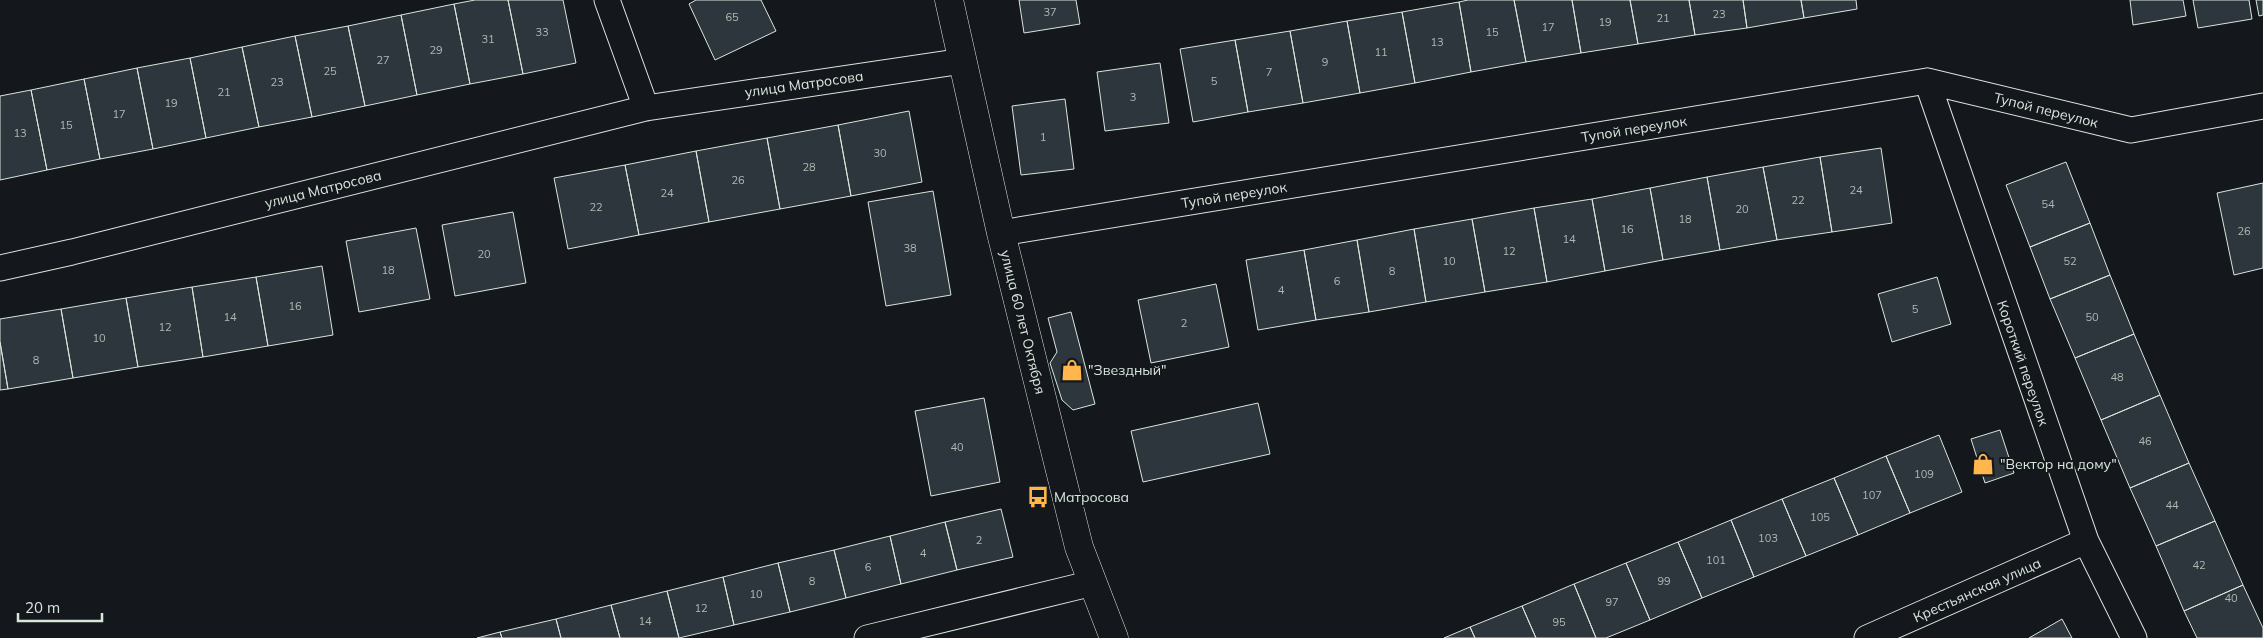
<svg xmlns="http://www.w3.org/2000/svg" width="2263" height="638" viewBox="0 0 2263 638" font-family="Mulish,sans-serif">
<rect width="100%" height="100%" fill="#14181c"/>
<path fill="#2c363c" stroke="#d8e6dc" d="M475 0H508L523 74 470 84 454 4Z
M508 0H563L576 63 523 74Z
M696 0H761L776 31 715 60 689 4Z
M1019 0H1076L1080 24 1024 33Z
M1468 0H1514L1526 62 1471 72 1459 2Z
M1514 0H1572L1581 53 1526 62Z
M1572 0H1630L1638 44 1581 53Z
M1630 0H1689L1695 35 1638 44Z
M1689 0H1743L1747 28 1695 35Z
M1743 0H1801L1804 18 1747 28Z
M1801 0H1856L1857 9 1804 18Z
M2130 0H2183L2186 16 2133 25Z
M2193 0H2249L2252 19 2198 28Z
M2256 0H2263V15L2259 16Z
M1459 2 1471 72 1415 83 1402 12Z
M454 4 470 84 417 95 401 15Z
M1402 12 1415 83 1360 93 1347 21Z
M401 15 417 95 365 106 348 26Z
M1347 21 1360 93 1303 103 1290 31Z
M348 26 365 106 312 117 295 36Z
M1290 31 1303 103 1248 112 1235 40Z
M295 36 312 117 259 127 242 47Z
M1235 40 1248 112 1193 122 1180 49Z
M242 47 259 127 206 138 190 58Z
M190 58 206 138 153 149 137 68Z
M1160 63 1169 123 1105 131 1097 72Z
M137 68 153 149 100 159 84 79Z
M84 79 100 159 47 170 31 90Z
M31 90 47 170 0 180V96Z
M1065 99 1074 169 1021 175 1012 106Z
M909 111 922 182 851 196 838 125Z
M838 125 851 196 780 209 767 138Z
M767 138 780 209 709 222 696 151Z
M1881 148 1892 223 1832 232 1820 157Z
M696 151 709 222 639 235 625 165Z
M1820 157 1832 232 1777 240 1763 167Z
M2066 162 2090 223 2030 247 2006 185Z
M625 165 639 235 568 249 554 178Z
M1763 167 1777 240 1720 250 1707 177Z
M1707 177 1720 250 1663 260 1650 188Z
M2263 183V268L2234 275 2217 193Z
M1650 188 1663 260 1605 271 1592 199Z
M933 191 951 295 886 306 868 202Z
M1592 199 1605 271 1547 282 1534 208Z
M1534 208 1547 282 1485 292 1472 219Z
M513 212 526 283 455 296 442 225Z
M1472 219 1485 292 1426 302 1414 229Z
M2090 223 2110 275 2050 299 2030 247Z
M416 228 430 299 359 312 346 241Z
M1414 229 1426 302 1369 312 1357 240Z
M1357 240 1369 312 1316 320 1304 250Z
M1304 250 1316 320 1258 330 1246 260Z
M322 266 333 335 268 346 256 277Z
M2110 275 2134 334 2075 358 2050 299Z
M256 277 268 346 203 357 192 287Z
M1937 277 1951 324 1892 342 1878 294Z
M1216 284 1229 347 1151 363 1138 300Z
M192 287 203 357 138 367 126 298Z
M126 298 138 367 73 378 61 309Z
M61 309 73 378 8 389 0 342V319Z
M1071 312 1095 404 1073 410 1062 400 1050 363 1057 352 1048 318Z
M2134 334 2160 395 2101 420 2075 358Z
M0 342 8 389 0 390Z
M2160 395 2189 463 2130 488 2101 420Z
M984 398 1000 482 931 496 915 411Z
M1258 403 1270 454 1143 482 1131 431Z
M2000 430 2014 473 1985 483 1971 439Z
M1939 435 1962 492 1910 513 1886 456Z
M1886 456 1910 513 1858 535 1834 478Z
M2189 463 2215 521 2156 546 2130 488Z
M1834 478 1858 535 1806 556 1782 499Z
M1782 499 1806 556 1754 577 1731 520Z
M1001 509 1013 557 957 570 945 522Z
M1731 520 1754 577 1702 598 1678 542Z
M2215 521 2243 585 2184 611 2156 546Z
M945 522 957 570 901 584 890 536Z
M890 536 901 584 846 598 834 550Z
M1678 542 1702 598 1650 620 1626 563Z
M834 550 846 598 790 612 778 563Z
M778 563 790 612 734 625 723 577Z
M1626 563 1650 620 1606 638H1596L1574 584Z
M723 577 734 625 679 638 667 591Z
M1574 584 1596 638H1536L1522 606Z
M2243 585 2263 628V638H2197L2184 611Z
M667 591 679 638H620L611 605Z
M611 605 620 638H561L556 619Z
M1522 606 1536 638H1475L1470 627Z
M556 619 561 638H502L500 632Z
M2062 619 2072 638H2029Z
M1470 627 1475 638H1444Z
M500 632 502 638H477Z"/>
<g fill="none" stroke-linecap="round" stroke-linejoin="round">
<g stroke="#d8e6dc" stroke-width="27">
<path id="minor" d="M607 0 646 108
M1927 81 2086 541 2134 638
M1001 233 1927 81 2131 130 2263 106
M0 268 72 252 646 108 963 61
M867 638 1093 583
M1867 638 2086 541"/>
</g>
<g stroke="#d8e6dc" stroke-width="29">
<path id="primary" d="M949 0 1001 233 1079 547 1114 638"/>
</g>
<use href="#minor" stroke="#14181c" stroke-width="25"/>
<use href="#primary" stroke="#14181c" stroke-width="28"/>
</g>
<defs>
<g id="shop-bare" transform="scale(1.725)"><path d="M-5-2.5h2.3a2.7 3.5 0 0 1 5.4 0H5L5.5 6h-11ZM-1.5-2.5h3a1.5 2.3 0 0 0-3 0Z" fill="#ffb74d" stroke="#14181c" stroke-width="2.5" paint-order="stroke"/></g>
<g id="bus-bare" transform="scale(1.725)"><path d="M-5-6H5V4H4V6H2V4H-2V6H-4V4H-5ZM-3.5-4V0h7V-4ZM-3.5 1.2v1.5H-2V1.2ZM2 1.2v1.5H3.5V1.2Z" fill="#ffb74d" stroke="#14181c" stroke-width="2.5" paint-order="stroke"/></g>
</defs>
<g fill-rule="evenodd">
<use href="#shop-bare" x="1072" y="370"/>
<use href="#shop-bare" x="1983" y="464"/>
<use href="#bus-bare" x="1038" y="497"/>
</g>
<g text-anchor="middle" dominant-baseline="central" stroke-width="4" stroke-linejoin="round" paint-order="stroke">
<g font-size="11" fill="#adbab4">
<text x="1050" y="12">37</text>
<text x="1719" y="14">23</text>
<text x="732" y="17">65</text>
<text x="1663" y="18">21</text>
<text x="1605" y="22">19</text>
<text x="1548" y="27">17</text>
<text x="542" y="32">33</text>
<text x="1492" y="32">15</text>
<text x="488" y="39">31</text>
<text x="1437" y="42">13</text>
<text x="436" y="50">29</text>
<text x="1381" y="52">11</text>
<text x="383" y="60">27</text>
<text x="1325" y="62">9</text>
<text x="330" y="71">25</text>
<text x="1269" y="72">7</text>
<text x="1214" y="81">5</text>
<text x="277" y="82">23</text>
<text x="224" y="92">21</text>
<text x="1133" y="97">3</text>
<text x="171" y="103">19</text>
<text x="119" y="114">17</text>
<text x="66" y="125">15</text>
<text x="20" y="133">13</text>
<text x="1043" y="137">1</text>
<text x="880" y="153">30</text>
<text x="809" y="167">28</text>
<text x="738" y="180">26</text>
<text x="1856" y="190">24</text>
<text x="667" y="193">24</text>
<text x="1798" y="200">22</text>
<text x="2048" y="204">54</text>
<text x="596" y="207">22</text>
<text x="1742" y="209">20</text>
<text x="1685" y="219">18</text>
<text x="1627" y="229">16</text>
<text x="2244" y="231">26</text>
<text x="1569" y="239">14</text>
<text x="910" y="248">38</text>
<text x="1509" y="251">12</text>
<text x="484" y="254">20</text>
<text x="1449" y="261">10</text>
<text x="2070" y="261">52</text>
<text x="388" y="270">18</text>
<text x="1392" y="271">8</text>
<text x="1337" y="281">6</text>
<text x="1281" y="290">4</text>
<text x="295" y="306">16</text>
<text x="1915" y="309">5</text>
<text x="230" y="317">14</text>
<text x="2092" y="317">50</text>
<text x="1184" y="323">2</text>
<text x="165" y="327">12</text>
<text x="99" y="338">10</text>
<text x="36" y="360">8</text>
<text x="2117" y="377">48</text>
<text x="2145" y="441">46</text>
<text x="957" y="447">40</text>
<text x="1924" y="474">109</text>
<text x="1872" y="495">107</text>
<text x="2172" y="505">44</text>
<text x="1820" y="517">105</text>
<text x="1768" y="538">103</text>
<text x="979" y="540">2</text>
<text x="923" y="553">4</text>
<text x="1716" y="560">101</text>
<text x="2199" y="565">42</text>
<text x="868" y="567">6</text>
<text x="812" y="581">8</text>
<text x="1664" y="581">99</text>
<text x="756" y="594">10</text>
<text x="2231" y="598">40</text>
<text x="1612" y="602">97</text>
<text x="701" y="608">12</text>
<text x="645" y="621">14</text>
<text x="1559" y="622">95</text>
</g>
<g font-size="14" fill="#d8e6dc" stroke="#14181c">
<text transform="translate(804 84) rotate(-8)">улица Матросова</text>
<text transform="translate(2046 110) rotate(14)">Тупой переулок</text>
<text transform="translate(1634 129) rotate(-9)">Тупой переулок</text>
<text transform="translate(323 189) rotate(-14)">улица Матросова</text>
<text transform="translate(1234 195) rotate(-9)">Тупой переулок</text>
<text transform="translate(1023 322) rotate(76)">улица 60 лет Октября</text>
<text transform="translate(2023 363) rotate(71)">Короткий переулок</text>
<text transform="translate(1977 590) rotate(-24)">Крестьянская улица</text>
</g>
<g font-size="14" fill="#d8e6dc" stroke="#14181c" text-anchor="start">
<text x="1088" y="370">"Звездный"</text>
<text x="2000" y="464">"Вектор на дому"</text>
<text x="1054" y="497">Матросова</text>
</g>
</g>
<path d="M18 613v8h84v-8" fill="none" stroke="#d8e6dc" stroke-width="2.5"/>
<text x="25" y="613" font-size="15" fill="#d8e6dc" stroke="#14181c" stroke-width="4" paint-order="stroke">20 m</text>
</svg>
